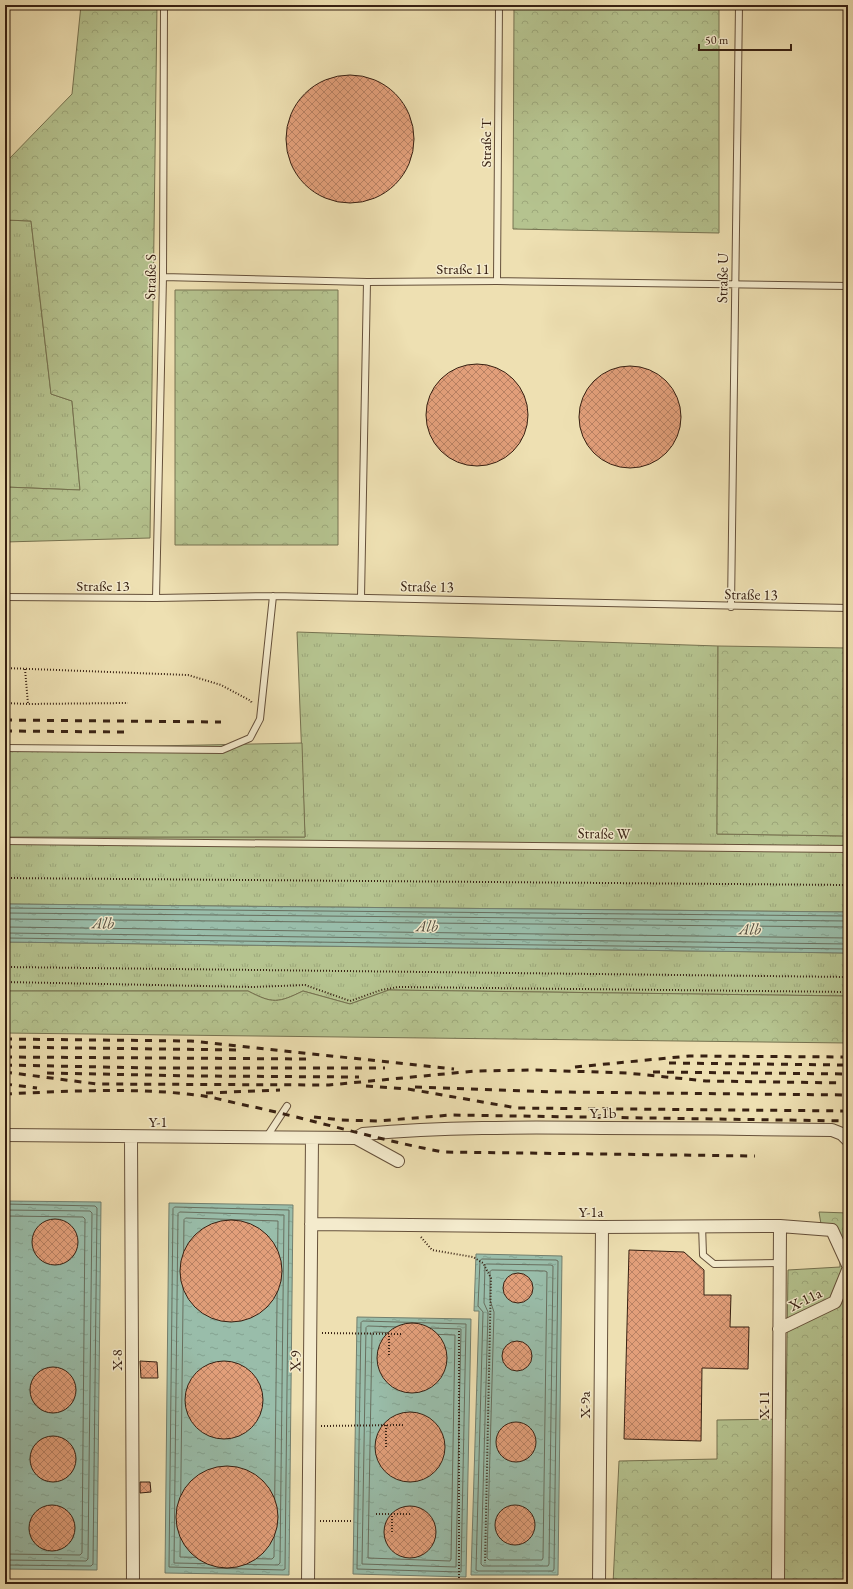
<svg xmlns="http://www.w3.org/2000/svg" width="853" height="1589" viewBox="0 0 853 1589" font-family="'EB Garamond',serif">
<defs>
<pattern id="grass-tufts" width="24" height="20" patternUnits="userSpaceOnUse"><rect width="24" height="20" fill="#b5c38f"/><path d="M3 7l-1-3M5 7V3M7 7l1-3M15 17l-1-3M17 17v-4M19 17l1-3" fill="none" stroke="#9ca77a"/></pattern>
<pattern id="forest-crowns" width="20" height="18" patternUnits="userSpaceOnUse"><rect width="20" height="18" fill="#b5c38f"/><path d="M2 6a3 3 0 1 1 6 0M12 15a3 3 0 1 1 6 0" fill="none" stroke="#9ca77a"/></pattern>
<pattern id="water-ripples" width="26" height="14" patternUnits="userSpaceOnUse"><rect width="26" height="14" fill="#99bdaa"/><path d="M2 4q2-2 4 0t4 0M15 11q2-2 4 0t4 0" fill="none" stroke="#84a291"/></pattern>
<pattern id="building-cross-hatch" width="8" height="8" patternUnits="userSpaceOnUse"><rect width="8" height="8" fill="#e29f7a"/><path d="M0 0l8 8M0 8l8-8" fill="none" stroke="#b88163"/></pattern>
</defs>
<rect width="100%" height="100%" fill="#eee0b2"/>
<filter id="stains"><feTurbulence type="fractalNoise" baseFrequency=".005" numOctaves="4"/><feColorMatrix values="0 0 0 0 .2 0 0 0 0 .09 0 0 0 0 .02 0 0 0 .5 -.17"/></filter>
<radialGradient id="worn" r=".72"><stop offset=".6" stop-color="#630" stop-opacity="0"/><stop offset="1" stop-color="#630" stop-opacity=".3"/></radialGradient>
<path fill="url(#grass-tufts)" stroke="#767250" d="M5 220 31 221 51 394 72 401 80 490 5 487Z
M297 632 718 646 717 834 848 836V912L5 904V837H305Z
M5 942 848 953V996L389 990 350 1004 303 991C278 1003 273 1004 248 991H5Z"/>
<path fill="url(#forest-crowns)" stroke="#767250" d="M81 5H157L150 538 5 542V487L80 490 72 401 51 394 31 221 5 220V159H9L72 94Z
M514 5H719V233L513 229Z
M175 290H338V545H175Z
M718 646 848 648V836L717 834Z
M302 743 305 837H5V749Z
M389 990 848 996V1043L5 1033V991H248C273 1004 278 1003 303 991L350 1004Z
M819 1212 848 1213V1584H613L619 1461 717 1459V1420L786 1419 788 1270 840 1267 839 1232 821 1224Z"/>
<path fill="url(#water-ripples)" stroke="#727e6d" d="M5 904 848 912V953L5 942Z
M5 1201 101 1202 97 1570 5 1569Z
M169 1203 293 1205 289 1575 165 1573Z
M476 1254 562 1256 558 1575H471L479 1311H474Z
M357 1317 471 1319 466 1577 353 1574Z"/>
<g fill="none" stroke-linecap="round" stroke-linejoin="round">
<path stroke="#686e5e" stroke-width="1" d="M5 908 848 916
M5 913 848 921
M5 919 848 927
M5 927 848 938
M5 933 848 944
M5 938 848 949
M5 1204 95 1206 97 1208 93 1564 91 1566 5 1565
M175 1207 289 1210 285 1569 283 1570 169 1567 173 1209Z
M5 1210 90 1211 92 1213 88 1559 86 1561 5 1560
M180 1212 284 1215 280 1563 278 1565 174 1563 178 1214Z
M5 1216 83 1217 85 1219 82 1553 80 1555 5 1554
M186 1218 278 1221 274 1557 272 1559 180 1557 184 1220Z
M482 1259 556 1260 558 1261 554 1569 553 1571H478L476 1570 483 1312 478 1306 480 1261Z
M487 1264 551 1265 553 1266 549 1564 548 1566H483L481 1564 488 1312 484 1303 485 1265Z
M492 1270 545 1271 547 1272 543 1558 542 1560H489L487 1558 494 1312 490 1300V1272Z
M363 1321 466 1324 461 1572 357 1569 361 1323Z
M368 1326 461 1329 456 1567 362 1564 366 1328Z
M374 1332 455 1335 451 1559 450 1561 368 1558 372 1334Z"/>
</g>
<path fill="url(#building-cross-hatch)" stroke="#372012" d="M286 139a64 64 0 1 1 128 0a64 64 0 1 1-128 0Z
M426 415a51 51 0 1 1 102 0a51 51 0 1 1-102 0Z
M579 417a51 51 0 1 1 102 0a51 51 0 1 1-102 0Z
M32 1242a23 23 0 1 1 46 0a23 23 0 1 1-46 0Z
M180 1271a51 51 0 1 1 102 0a51 51 0 1 1-102 0Z
M629 1250 684 1252 704 1270V1295H731L730 1327H749L748 1369 702 1368 701 1441 624 1439Z
M503 1288a15 15 0 1 1 30 0a15 15 0 1 1-30 0Z
M377 1358a35 35 0 1 1 70 0a35 35 0 1 1-70 0Z
M502 1356a15 15 0 1 1 30 0a15 15 0 1 1-30 0Z
M140 1361 157 1362 158 1378H141Z
M185 1400a39 39 0 1 1 78 0a39 39 0 1 1-78 0Z
M30 1390a23 23 0 1 1 46 0a23 23 0 1 1-46 0Z
M375 1447a35 35 0 1 1 70 0a35 35 0 1 1-70 0Z
M496 1442a20 20 0 1 1 40 0a20 20 0 1 1-40 0Z
M30 1459a23 23 0 1 1 46 0a23 23 0 1 1-46 0Z
M176 1517a51 51 0 1 1 102 0a51 51 0 1 1-102 0Z
M140 1482H150L151 1492 140 1493Z
M495 1525a20 20 0 1 1 40 0a20 20 0 1 1-40 0Z
M29 1528a23 23 0 1 1 46 0a23 23 0 1 1-46 0Z
M384 1532a26 26 0 1 1 52 0a26 26 0 1 1-52 0Z"/>
<g fill="none" stroke-linecap="round" stroke-linejoin="round">
<g stroke="#65503a" stroke-width="8">
<path id="service" d="M163 277 367 282 497 281 848 286
M497 281 499 5
M5 597 156 598 273 596 848 608
M361 597 367 282
M156 598 163 277 164 5
M731 607 739 5
M5 748 222 750 250 738 260 719 273 596
M5 841 848 849
M266 1138 287 1106
M702 1225 703 1255 714 1264 779 1263"/>
</g>
<g stroke="#65503a" stroke-width="14">
<path id="minor" d="M5 1135 356 1138 398 1161
M131 1137 133 1584
M356 1138 363 1134C443 1127 522 1127 602 1128 679 1128 755 1129 832 1130L842 1134 848 1140
M311 1224 602 1227 780 1226 832 1230 848 1265
M779 1329 835 1302 848 1270
M308 1584 312 1138
M599 1584 602 1227
M778 1584 780 1226"/>
</g>
<path stroke="#372012" stroke-width="2" stroke-dasharray="1 2" stroke-linecap="butt" d="M5 668 188 675 221 685 251 701 252 704
M25 669 28 704 128 703
M5 703 28 704
M5 878 848 885
M5 967 848 977
M5 982 253 987 305 985 350 1001 381 990 398 987 848 992
M421 1237 432 1250 473 1257 483 1263 491 1278 485 1563
M322 1333 403 1334
M389 1355V1334
M386 1425V1447
M321 1426 403 1425
M376 1514H411
M320 1521H353
M392 1532V1514
M459 1584V1331"/>
<use href="#service" stroke="#f4ebcd" stroke-width="6"/>
<use href="#minor" stroke="#f4ebcd" stroke-width="12"/>
<path stroke="#372012" stroke-width="3" stroke-dasharray="7 7" stroke-linecap="butt" d="M5 720 221 722
M5 731 125 732
M5 1039 191 1041 454 1069
M5 1047 239 1050
M5 1057 311 1059
M669 1063 848 1065
M5 1065 152 1068H385
M575 1067 689 1056 848 1057
M5 1072 97 1084 329 1085 475 1071 535 1070 627 1073 706 1081 848 1083
M653 1072 848 1074
M47 1073 197 1076 359 1077
M5 1084 37 1088
M366 1086 408 1089 517 1108 848 1111
M415 1087 558 1092 848 1095
M206 1093 280 1090
M5 1094C70 1091 140 1087 204 1096 221 1099 238 1104 254 1107 317 1121 379 1140 443 1152L755 1156
M314 1117 341 1120 378 1121 451 1115 848 1121"/>
</g>
<g text-anchor="middle" dominant-baseline="central" stroke-width="3" stroke-linejoin="round" paint-order="stroke">
<g font-size="15" fill="#372012" stroke="#f4ebcd">
<text transform="translate(485 143) rotate(-90)">Straße T</text>
<text x="463" y="268">Straße 11</text>
<text transform="translate(150 277) rotate(-89)">Straße S</text>
<text transform="translate(722 278) rotate(-89)">Straße U</text>
<text x="103" y="585">Straße 13</text>
<text transform="translate(427 586) rotate(1)">Straße 13</text>
<text transform="translate(751 594) rotate(1)">Straße 13</text>
<text transform="translate(604 833) rotate(1)">Straße W</text>
<text x="603" y="1112">Y-1b</text>
<text x="158" y="1121">Y-1</text>
<text x="591" y="1211">Y-1a</text>
<text transform="translate(805 1299) rotate(-26)">X-11a</text>
<text transform="translate(116 1360) rotate(-90)">X-8</text>
<text transform="translate(295 1361) rotate(-89)">X-9</text>
<text transform="translate(584 1405) rotate(-90)">X-9a</text>
<text transform="translate(763 1405) rotate(-90)">X-11</text>
</g>
<g font-size="16" font-style="italic" fill="#544f40" stroke="#f4ebcd">
<text transform="translate(103 923) rotate(1)">Alb</text>
<text transform="translate(427 926) rotate(1)">Alb</text>
<text transform="translate(750 929) rotate(1)">Alb</text>
</g>
</g>
<rect width="853" height="1589" fill="none" stroke="#eee0b2" stroke-width="20"/>
<rect x="6" y="6" width="841" height="1577" fill="none" stroke="#372012" stroke-width="2"/>
<rect x="10" y="10" width="833" height="1569" fill="none" stroke="#372012"/>
<path d="M699 44v6h92v-6" fill="none" stroke="#372012" stroke-width="2"/>
<text x="705" y="44" font-size="12" fill="#372012" stroke="#f4ebcd" stroke-width="3" paint-order="stroke">50 m</text>
<rect width="100%" height="100%" filter="url(#stains)"/>
<rect width="100%" height="100%" fill="url(#worn)"/>
</svg>
